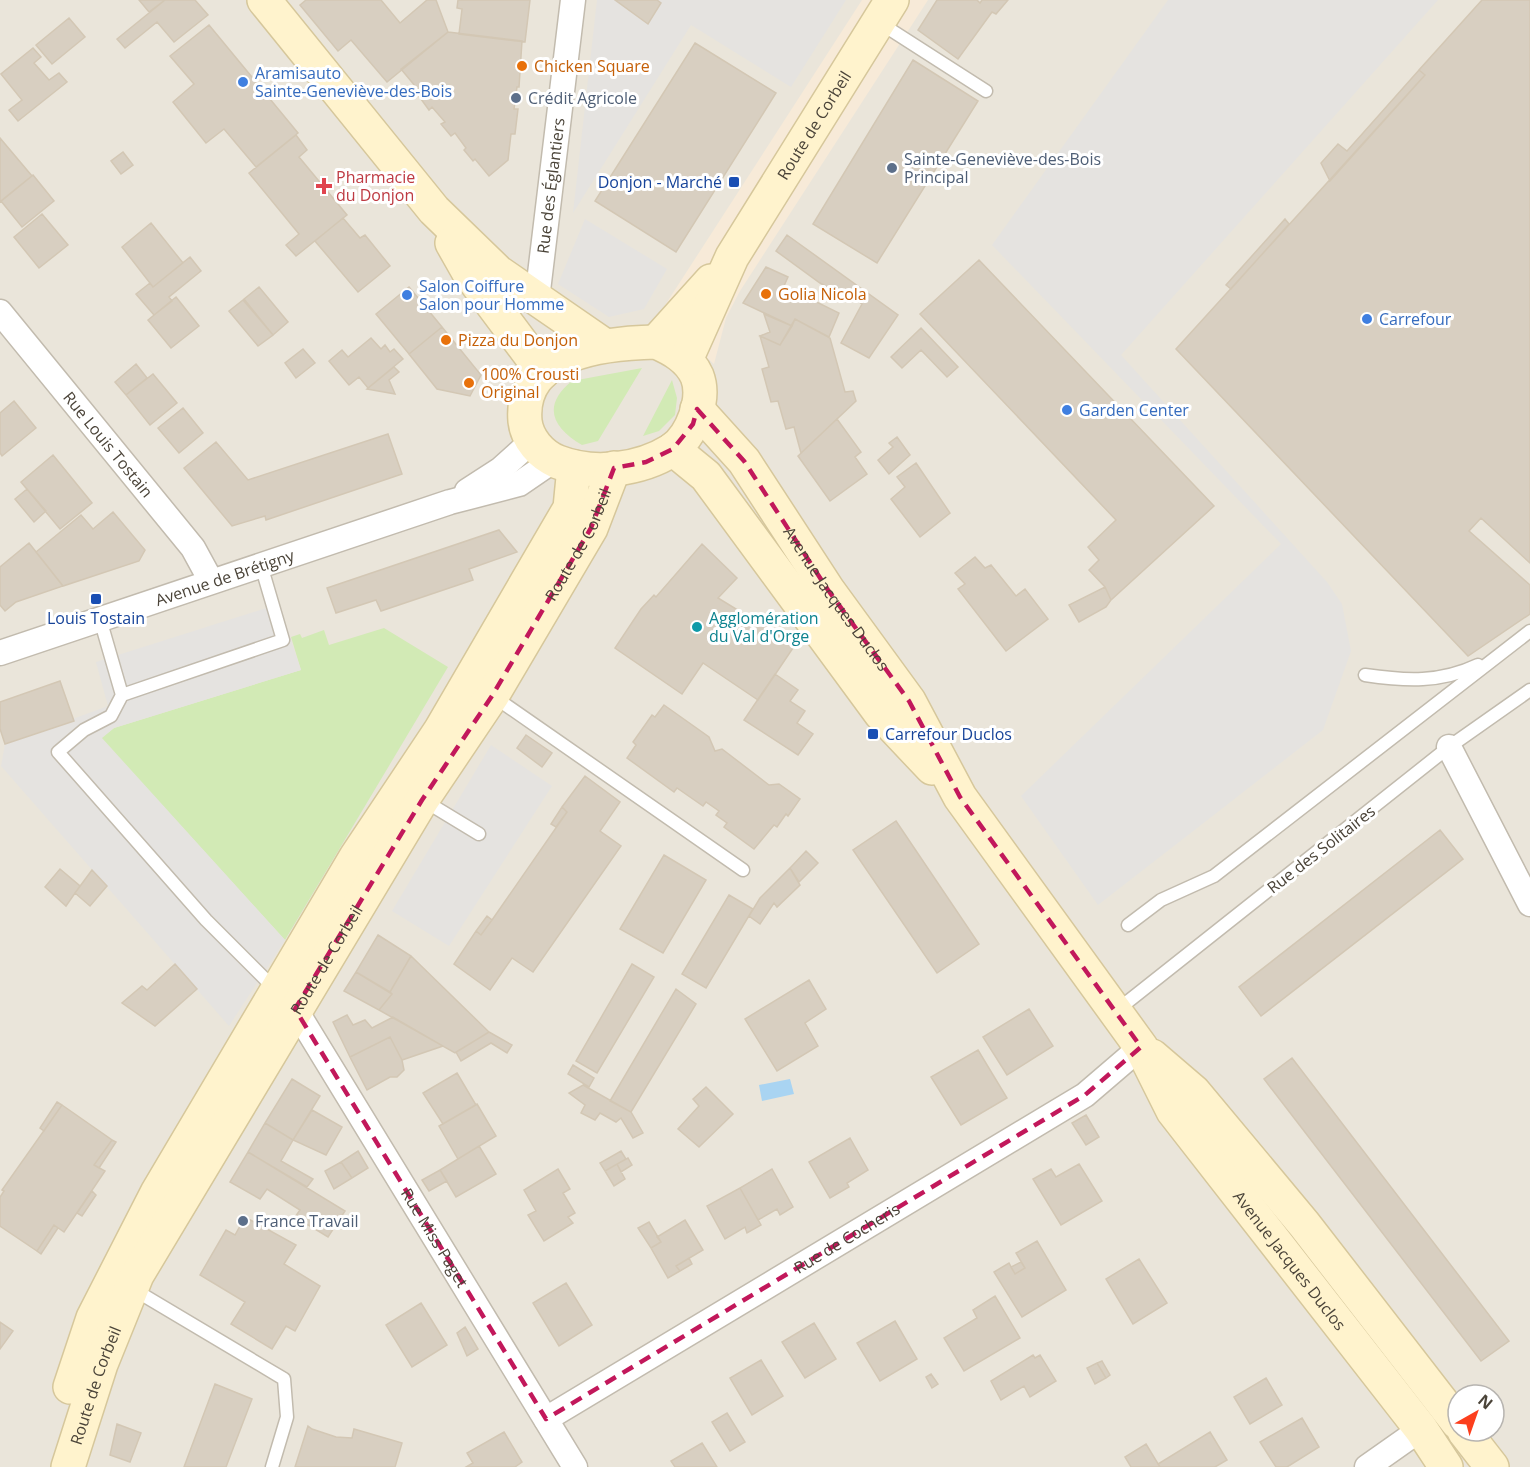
<svg xmlns="http://www.w3.org/2000/svg" width="1530" height="1467" viewBox="0 0 1530 1467" font-family="'Open Sans',sans-serif">
<rect width="100%" height="100%" fill="#f6f3ec"/>
<path fill="#eae5da" fill-rule="evenodd" d="M0 0H1530V1467H0ZM1458 1395H1494V1431H1458Z"/>
<path fill="#f7ead8" d="M862 0H928L740 291 726 318 714 364 698 350 651 327Z"/>
<path fill="#d2eab5" d="M642 368 598 441 582 445C553 428 541 406 572 381Z
M672 380 677 398 675 415 659 431 643 436Z
M384 628 448 667 285 940 101 738 114 728 301 670 291 637 300 634 302 638 324 630 329 645Z"/>
<path fill="#e5e3e0" d="M597 0H846L791 87 691 25 573 213Z
M1168 0H1438L1121 355 1327 582 1342 604 1351 651 1323 730 1098 905 1021 796 1281 544 992 245Z
M585 219 667 269 644 309 609 317 558 284Z
M279 604 301 670 114 728 102 738 285 940 229 1026 1 766 5 744 108 706 96 662Z
M491 745 552 786 449 946 392 911Z"/>
<path fill="#a9d4f2" d="M790 1079 794 1094 762 1101 759 1085Z"/>
<path fill="#d8cfc1" stroke="#d3c7b4" stroke-width="1.5" d="M139 0H165L149 12Z
M165 0H195L208 15 174 42 157 22 125 48 117 39Z
M306 0H381L400 23 427 0H436L448 32 387 82 351 40 338 51 300 5Z
M458 0H530L525 42 459 34 462 9 457 8Z
M615 0H657L661 3 648 24Z
M937 0H977L980 3 982 0H1008L996 14 992 12 958 59 918 30Z
M1482 0H1530V563L1481 518 1469 531 1530 585V614L1468 656 1176 349 1425 75 1419 70Z
M69 18 85 37 52 64 36 45Z
M209 25 298 133 256 167 224 129 206 143 173 102 194 84 170 56Z
M448 32 522 41 519 87H517L514 109H518L515 134H511L508 160 489 176 475 159 473 161 464 150 466 148 455 133 451 136 441 124 445 122 432 107 429 110 418 95 421 93 401 69Z
M695 43 776 93 676 252 595 201Z
M33 48 41 57 34 63 49 80 59 73 67 82 18 121 9 110 22 100 1 74Z
M913 60 978 101 877 263 813 224Z
M1419 70 1425 75 1330 181 1321 163 1338 144 1347 151Z
M296 135 307 150 299 157 347 215 296 256 286 245 299 234 249 173Z
M0 138 32 176 0 202Z
M123 152 133 165 121 174 111 161Z
M33 175 54 201 22 227 1 201Z
M42 214 68 245 39 268 14 237Z
M343 218 360 238 365 235 390 266 358 292 315 241Z
M1285 219 1289 224 1231 289 1226 285Z
M151 223 183 263 153 287 122 247Z
M787 235 898 315 869 358 841 343 862 304 838 288 835 291 820 283 776 251Z
M190 257 201 271 169 297 172 301 154 315 136 294 150 283 153 287Z
M979 260 1214 506 1111 600 1105 587 1089 570 1099 560 1088 547 1116 520 920 314Z
M766 267 788 277 784 286 839 313 829 337 795 319 792 326 743 303Z
M259 287 288 322 273 335 244 299Z
M409 287 442 327 409 354 376 314Z
M176 297 199 326 171 348 148 320Z
M243 300 273 335 258 346 229 311Z
M764 314 792 326 780 345 760 336 770 332Z
M795 319 830 338 845 392 853 391 856 401 801 453 794 427 786 429 778 401 771 402 762 369 769 367 760 336 780 345Z
M442 327 481 375 470 396 437 389 409 354Z
M921 328 958 367 947 377 921 350 902 368 891 357Z
M371 338 381 349 385 345 390 352 394 349 403 359 368 388 359 377 349 385 329 361 342 350 348 357Z
M303 349 315 363 296 378 285 363Z
M136 364 147 378 126 395 115 382Z
M394 367 399 372 389 380 395 394 367 389Z
M153 374 177 403 150 425 126 395Z
M14 401 36 428 2 456 0 453V413Z
M183 408 203 433 179 453 158 428Z
M837 419 861 452 855 457 867 474 830 501 798 456Z
M388 434 402 474 266 520 265 516 232 526 184 468 216 442 248 480Z
M897 437 910 455 889 474 878 460 893 447 889 443Z
M53 455 92 503 60 529 21 482Z
M916 463 950 513 920 537 891 499 905 487 897 477Z
M27 489 46 511 34 522 15 499Z
M113 512 145 550 139 561 63 586 36 552 81 515 93 529Z
M499 530 517 552 469 569 473 580 381 611 376 600 336 613 327 588Z
M29 543 63 586 16 602 5 611 0 605V567Z
M702 544 737 578 718 598 795 645 758 700 703 663 682 694 615 648 641 609 654 595 656 597Z
M975 557 985 568 991 565 1016 596 1025 589 1048 619 1006 651 958 589 965 584 955 573Z
M1105 587 1111 600 1106 607 1079 622 1069 605Z
M775 674 798 690 790 701 805 711 797 723 813 734 798 755 744 720Z
M60 681 74 721 5 744 0 729V702Z
M664 705 709 737 715 751 722 749 769 785 779 784 800 799 788 816 786 814 777 827 774 825 754 849 724 827 727 823 716 815 719 811 706 802 703 806 677 788 674 792 627 758 636 745 633 742 652 715 655 717Z
M526 735 552 753 542 767 517 748Z
M585 776 620 802 600 831 621 846 533 972 512 958 490 990 454 964 476 931 481 935 492 920 567 812 562 807Z
M562 807 567 812 556 827 551 824Z
M896 821 979 944 937 973 853 850Z
M1440 830 1463 859 1261 1016 1239 987Z
M806 851 818 863 799 882 790 868Z
M664 855 706 880 663 953 620 929Z
M790 868 800 885 777 907 774 903 760 924 749 916 760 898Z
M60 869 80 886 66 906 45 887Z
M92 870 107 886 90 906 75 893Z
M729 895 753 909 706 988 682 974Z
M487 916 492 920 481 935 476 931Z
M378 935 411 956 390 992 356 972Z
M411 956 489 1032 455 1053 379 1010 392 994 390 992Z
M175 964 197 989 155 1026 122 1003 142 986 147 990Z
M632 964 654 977 597 1073 576 1061Z
M356 972 392 994 379 1010 344 991Z
M809 980 826 1009 805 1023 818 1046 777 1071 745 1019Z
M676 989 696 1004 631 1112 610 1101Z
M1029 1009 1053 1046 1007 1075 983 1037Z
M347 1015 353 1025 365 1020 372 1028 393 1017 443 1046 402 1060 390 1037 350 1057 333 1022Z
M489 1032 512 1045 507 1053 491 1043 461 1061 456 1052Z
M390 1037 402 1060 404 1070 397 1077H390L367 1090 350 1057Z
M978 1050 1007 1098 961 1125 931 1077Z
M1292 1058 1509 1341 1481 1361 1264 1079Z
M573 1065 594 1078 589 1087 568 1074Z
M457 1073 476 1105 443 1124 423 1093Z
M292 1079 320 1096 293 1140 265 1123Z
M583 1085 631 1112 643 1133 633 1138 621 1118 616 1122 600 1113 595 1120 581 1113 585 1105 569 1093Z
M706 1087 733 1114 699 1147 678 1129 699 1106 693 1099Z
M57 1102 62 1105 44 1131 40 1128Z
M477 1104 496 1136 458 1159 439 1126Z
M62 1105 112 1140 94 1165 105 1171 64 1232 54 1225 37 1251 0 1226V1197L4 1191 2 1190Z
M312 1110 342 1127 326 1155 293 1140Z
M1086 1115 1099 1137 1086 1145 1072 1123Z
M265 1123 293 1140 281 1161 313 1179 307 1187 248 1152Z
M850 1138 868 1170 847 1183 849 1187 830 1198 809 1162Z
M112 1140 116 1142 99 1168 94 1165Z
M479 1146 496 1174 456 1197 440 1170Z
M358 1151 368 1168 352 1178 341 1162Z
M621 1151 626 1159 605 1171 600 1163Z
M248 1152 345 1211 328 1237 295 1217 300 1210 267 1189 260 1199 230 1182Z
M628 1158 632 1165 621 1172 617 1164Z
M341 1162 352 1178 334 1189 325 1171Z
M617 1164 625 1179 614 1186 605 1171Z
M1079 1164 1102 1201 1061 1225 1033 1179 1051 1169 1056 1177Z
M558 1169 570 1189 563 1193 575 1213 568 1217 573 1223 544 1241 528 1215 536 1211 524 1190Z
M772 1169 793 1207 780 1215 777 1209 758 1220 740 1188Z
M440 1170 447 1181 429 1191 422 1180Z
M740 1188 761 1225 747 1233 745 1227 725 1239 707 1206Z
M92 1191 96 1195 82 1216 77 1213Z
M245 1217 296 1245 284 1264 320 1286 295 1331 286 1326 272 1349 231 1324 245 1302 200 1275 226 1230 235 1235Z
M685 1220 703 1250 676 1266 680 1271 668 1278 651 1248 661 1242 657 1237Z
M649 1222 661 1242 651 1248 638 1228Z
M54 1225 58 1228 41 1254 37 1251Z
M1037 1241 1066 1290 1022 1317 994 1272 1009 1263 1015 1274 1025 1268 1016 1253Z
M689 1258 692 1264 680 1271 676 1266Z
M1139 1259 1167 1303 1133 1324 1106 1279Z
M1021 1262 1025 1268 1015 1274 1011 1267Z
M566 1283 592 1325 559 1346 533 1303Z
M995 1296 1020 1338 964 1371 944 1338 977 1318 973 1310Z
M421 1303 447 1345 412 1367 386 1325Z
M895 1321 917 1359 880 1381 857 1343Z
M0 1322 13 1331 0 1349Z
M814 1323 836 1359 805 1378 782 1342Z
M465 1327 478 1349 467 1356 457 1333Z
M1033 1355 1035 1358 1040 1355 1056 1381 1030 1397 1024 1386 1001 1400 991 1381Z
M761 1360 783 1396 752 1415 730 1378Z
M1102 1361 1110 1375 1106 1378 1097 1363Z
M1097 1363 1106 1378 1095 1384 1087 1368Z
M931 1374 938 1384 932 1388 926 1377Z
M1266 1378 1282 1405 1250 1424 1234 1397Z
M215 1384 252 1399 226 1467H184Z
M727 1413 745 1442 730 1451 712 1422Z
M1302 1418 1319 1447 1287 1467H1276L1260 1442Z
M117 1424 141 1433 130 1462 110 1455Z
M308 1426 312 1429 336 1437 352 1438 354 1429 402 1443 395 1467H295Z
M504 1432 522 1462 515 1467H466L473 1463 467 1453Z
M1210 1432 1227 1460 1215 1467H1160L1158 1464Z
M702 1443 717 1467H675L671 1461Z
M1146 1444 1160 1467H1131L1125 1457Z"/>
<g fill="none" stroke-linecap="round" stroke-linejoin="round">
<g stroke="#c2bbae" stroke-width="15">
<path id="lane" d="M880 23 986 91
M100 619 122 695 283 640 261 565
M1365 675C1406 681 1440 683 1478 665
M122 695 111 716 84 730 58 752 206 920 275 989
M493 696 743 870
M423 800 479 834
M1128 925 1161 900 1214 876 1530 631
M1116 1011 1449 747 1530 690
M133 1289 284 1379 287 1417 272 1467"/>
</g>
<g stroke="#c2bbae" stroke-width="27">
<g id="street">
<path id="s1" d="M537 299 573 0"/>
<path id="s2" d="M0 312 193 548 211 581"/>
<path d="M467 491 501 469 532 441"/>
<path id="s3" d="M0 653 450 502 519 484 554 460"/>
<path d="M1449 747 1530 904"/>
<path id="s4" d="M295 1009 575 1467"/>
<path id="s5" d="M546 1419 1085 1095 1141 1047"/>
<path d="M1367 1467 1421 1429"/>
</g>
</g>
<g stroke="#d6c79b" stroke-width="36">
<g id="secondary">
<path d="M264 0 434 210 498 272 604 345"/>
<path d="M452 243 469 273 543 372"/>
<path d="M656 342C672 349 689 358 697 376 706 399 692 436 672 450 640 470 594 476 558 462 541 455 527 439 525 421 519 351 606 343 656 342Z"/>
<path d="M656 342 711 281"/>
<path id="s6" d="M686 360 732 257 892 0"/>
<path id="s7" d="M697 409 744 461 828 590 909 701 960 797 1141 1047 1173 1111 1421 1429 1446 1467"/>
<path d="M673 449 706 476 881 714 932 768"/>
<path d="M1152 1056 1194 1092 1304 1224 1458 1423"/>
<path d="M70 1387 93 1318 157 1193 356 857 440 731 570 508 574 467"/>
<path d="M1464 1431 1492 1467"/>
<path id="s8" d="M68 1467 101 1364 137 1275 422 800 492 696 591 528 614 468"/>
</g>
</g>
<use href="#lane" stroke="#fff" stroke-width="12"/>
<use href="#street" stroke="#fff" stroke-width="24"/>
<use href="#secondary" stroke="#fff3cd" stroke-width="33"/>
</g>
<path fill="none" stroke="#c2185b" stroke-width="4.5" stroke-dasharray="12 8" stroke-linejoin="round" d="M697 409 744 461 828 590 909 701 960 797 1141 1047 1085 1095 546 1419 295 1009 422 800 492 696 591 528 614 468 646 462 673 449 693 424Z"/>
<g fill="#e8710a" stroke="#fff" stroke-width="2">
<circle cx="522" cy="66" r="6"/>
<circle cx="766" cy="294" r="6"/>
<circle cx="446" cy="340" r="6"/>
<circle cx="469" cy="383" r="6"/>
</g>
<g fill="#3f7fe0" stroke="#fff" stroke-width="2">
<circle cx="243" cy="82" r="6"/>
<circle cx="407" cy="295" r="6"/>
<circle cx="1367" cy="319" r="6"/>
<circle cx="1067" cy="410" r="6"/>
</g>
<g fill="#5c6f8a" stroke="#fff" stroke-width="2">
<circle cx="516" cy="98" r="6"/>
<circle cx="892" cy="168" r="6"/>
<circle cx="243" cy="1221" r="6"/>
</g>
<g fill="#1a4fb4" stroke="#fff" stroke-width="2">
<rect x="728" y="176" width="12" height="12" rx="3"/>
<rect x="90" y="593" width="12" height="12" rx="3"/>
<rect x="867" y="728" width="12" height="12" rx="3"/>
</g>
<path fill="#e0444e" stroke="#fff" stroke-width="2" d="M321 177h6v6h6v6h-6v6h-6v-6h-6v-6h6z"/>
<circle fill="#0f9aa8" stroke="#fff" stroke-width="2" cx="697" cy="627" r="6"/>
<g text-anchor="middle" dominant-baseline="central" stroke-width="6" stroke-linejoin="round" paint-order="stroke">
<g font-size="16" fill="#c56008" stroke="#fff" text-anchor="start">
<text x="534" y="66">Chicken Square</text>
<text x="778" y="294">Golia Nicola</text>
<text x="458" y="340">Pizza du Donjon</text>
<text x="481" y="374">100% Crousti<tspan x="481" dy="18">Original</tspan></text>
</g>
<g font-size="16" fill="#366cbe" stroke="#fff" text-anchor="start">
<text x="255" y="73">Aramisauto<tspan x="255" dy="18">Sainte-Geneviève-des-Bois</tspan></text>
<text x="419" y="286">Salon Coiffure<tspan x="419" dy="18">Salon pour Homme</tspan></text>
<text x="1379" y="319">Carrefour</text>
<text x="1079" y="410">Garden Center</text>
</g>
<g font-size="16" fill="#4e5e75" stroke="#fff" text-anchor="start">
<text x="528" y="98">Crédit Agricole</text>
<text x="904" y="159">Sainte-Geneviève-des-Bois<tspan x="904" dy="18">Principal</tspan></text>
<text x="255" y="1221">France Travail</text>
</g>
<g font-size="16" fill="#4b4439" stroke="#fff">
<text stroke="none"><textPath href="#s6" startOffset="268">Route de Corbeil</textPath></text>
<text stroke="none"><textPath href="#s1" startOffset="114">Rue des Églantiers</textPath></text>
<text stroke="none"><textPath href="#s2" startOffset="171">Rue Louis Tostain</textPath></text>
<text stroke="none"><textPath href="#s8" startOffset="1058">Route de Corbeil</textPath></text>
<text stroke="none"><textPath href="#s3" startOffset="237">Avenue de Brétigny</textPath></text>
<text stroke="none"><textPath href="#s7" startOffset="236">Avenue Jacques Duclos</textPath></text>
<text transform="translate(1321 849) rotate(-38)">Rue des Solitaires</text>
<text stroke="none"><textPath href="#s8" startOffset="572">Route de Corbeil</textPath></text>
<text stroke="none"><textPath href="#s4" startOffset="268">Rue Miss Paget</textPath></text>
<text stroke="none"><textPath href="#s5" startOffset="351">Rue de Cocheris</textPath></text>
<text stroke="none"><textPath href="#s7" startOffset="1040">Avenue Jacques Duclos</textPath></text>
<text stroke="none"><textPath href="#s8" startOffset="86">Route de Corbeil</textPath></text>
</g>
<g font-size="16" fill="#be3a42" stroke="#fff" text-anchor="start">
<text x="336" y="177">Pharmacie<tspan x="336" dy="18">du Donjon</tspan></text>
</g>
<g font-size="16" fill="#164399" stroke="#fff" text-anchor="end">
<text x="722" y="182">Donjon - Marché</text>
<text x="96" y="618" text-anchor="middle">Louis Tostain</text>
<text x="885" y="734" text-anchor="start">Carrefour Duclos</text>
</g>
<g font-size="16" fill="#0d838f" stroke="#fff" text-anchor="start">
<text x="709" y="618">Agglomération<tspan x="709" dy="18">du Val d'Orge</tspan></text>
</g>
</g>
<g transform="translate(1476 1413) rotate(40)"><circle r="28" fill="#ffffff" stroke="#b7b4b0" stroke-width="1.5"/>
<path d="M0-4.5L10 22L0 15L-10 22Z" fill="#fc3f1d"/>
<text y="-9" font-size="16" font-weight="bold" text-anchor="middle" fill="#4b4439">N</text>
</g>
</svg>
